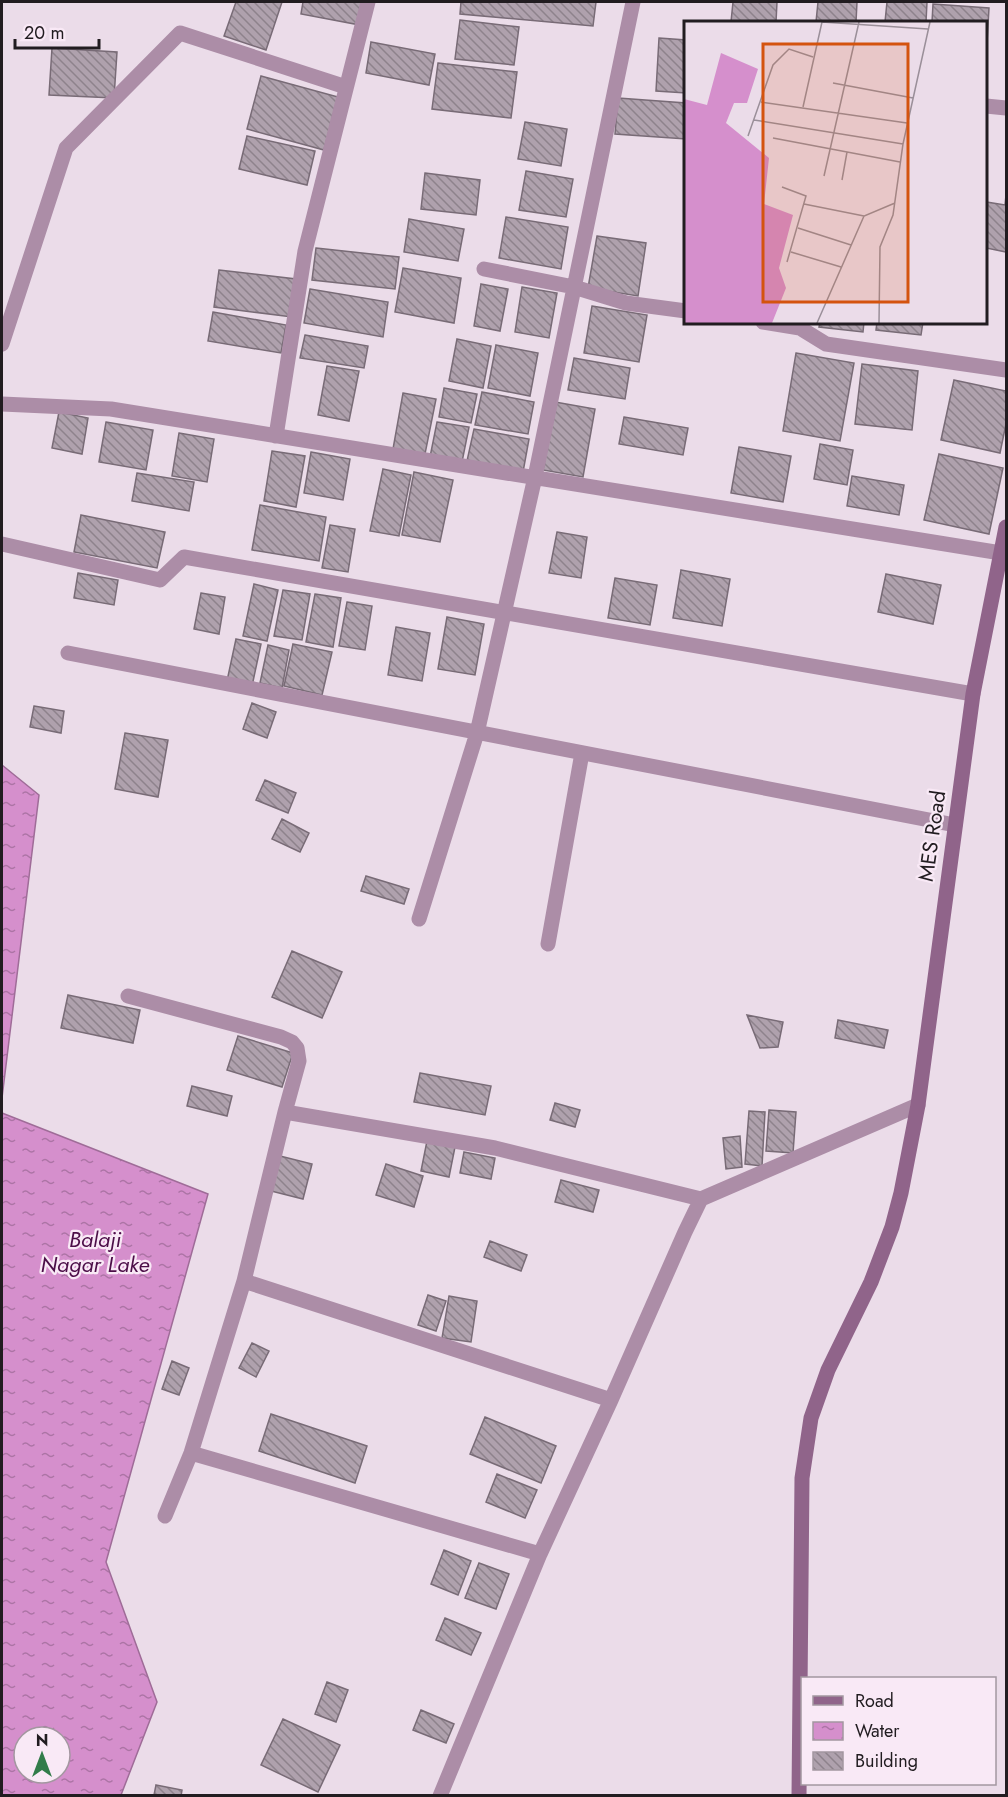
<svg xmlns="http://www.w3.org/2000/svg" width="1008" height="1797" viewBox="0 0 1008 1797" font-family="Jost,sans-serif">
<defs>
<pattern id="water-ripples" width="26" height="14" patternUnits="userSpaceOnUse" patternTransform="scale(1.5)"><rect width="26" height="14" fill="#d58fcc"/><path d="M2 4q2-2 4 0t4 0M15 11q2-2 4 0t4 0" fill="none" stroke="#ac74a5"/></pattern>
<pattern id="building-back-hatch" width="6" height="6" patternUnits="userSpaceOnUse" patternTransform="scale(1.5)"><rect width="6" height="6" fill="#afa1ad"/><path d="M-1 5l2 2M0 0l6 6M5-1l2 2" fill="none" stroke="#8e828c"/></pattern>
</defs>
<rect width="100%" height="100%" fill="#ebdce9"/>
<path fill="url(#water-ripples)" stroke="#9f6c98" stroke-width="1.5" fill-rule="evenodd" d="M2 765 39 795 2 1098Z
M2 1113 208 1194 106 1562 157 1702 121 1795H2ZM24 1737H60V1773H24Z"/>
<path fill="url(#building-back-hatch)" stroke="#786b76" stroke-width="1.5" d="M236 2H282L266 50 224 36Z
M303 2H364L360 25 301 14Z
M461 2H596L593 26 460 14Z
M733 2H777L776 22H731Z
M818 2H857L856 22H816Z
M887 2H927L926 22H885Z
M933 4 989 8 986 60V22H932Z
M460 20 519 27 514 65 455 59Z
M659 38 686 40V93L656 91Z
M371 42 435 54 429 85 366 73Z
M52 48 117 52 114 98 49 95Z
M438 63 517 72 511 118 432 109Z
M261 76 338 97 324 150 247 129Z
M618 98 686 103V139L615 134Z
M525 122 567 129 561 166 518 159Z
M247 136 315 151 307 185 239 169Z
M526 171 573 179 566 217 519 210Z
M425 173 480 180 476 215 421 209Z
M1006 195V252L986 248V202L1005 205Z
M506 217 568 227 561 269 499 258Z
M409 219 464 229 458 261 404 252Z
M597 236 646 243 638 296 588 288Z
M316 248 399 257 395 289 312 280Z
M403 268 461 278 454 323 395 312Z
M219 270 296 279 292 317 214 307Z
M481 284 508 289 500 331 474 326Z
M522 287 557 293 549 338 515 332Z
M310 289 388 302 383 337 304 323Z
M592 306 647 315 639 362 584 353Z
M213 312 286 325 281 353 208 341Z
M820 322H864L863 332 819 327Z
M877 322H923L921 335 876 330Z
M305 335 368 346 364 368 300 358Z
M457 339 491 346 483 388 449 381Z
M496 345 538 353 530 396 488 388Z
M796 353 854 363 840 441 783 431Z
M574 358 630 368 625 399 568 390Z
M862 364 918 371 912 430 855 424Z
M327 366 359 371 349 421 318 415Z
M954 380 1006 391V424L1000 453 941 440Z
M444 388 477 394 471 423 439 417Z
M482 392 534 402 528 434 475 425Z
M403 393 436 399 425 454 393 449Z
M555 402 595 409 583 477 543 470Z
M59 412 88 418 82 454 52 448Z
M624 417 688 428 683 455 619 444Z
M106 422 153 430 146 470 99 462Z
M437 422 469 427 462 462 430 457Z
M474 429 529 439 523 472 467 461Z
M179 433 214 439 207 482 172 476Z
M820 444 853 450 847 485 814 479Z
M739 447 791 456 783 502 731 493Z
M272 451 305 456 296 507 264 501Z
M311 452 350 459 343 500 304 493Z
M939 454 1003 468 989 534 924 520Z
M383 469 411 475 399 536 370 531Z
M414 472 453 480 440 542 402 535Z
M137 473 194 482 189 511 132 501Z
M852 476 904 485 899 515 847 506Z
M260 505 326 517 319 561 252 550Z
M81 515 165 532 157 568 74 552Z
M330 525 355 529 348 572 322 568Z
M557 532 587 537 581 578 549 573Z
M681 570 730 579 722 626 673 618Z
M78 573 118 580 114 605 74 598Z
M886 574 941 585 933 624 878 612Z
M615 578 657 585 650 625 608 618Z
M254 584 278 590 267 641 243 636Z
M283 590 310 594 302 640 274 636Z
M201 593 225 597 219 634 194 629Z
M315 594 341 598 333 647 306 642Z
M347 602 372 606 365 650 339 646Z
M447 617 484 624 475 675 438 669Z
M396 627 430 633 422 681 388 675Z
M236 639 261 644 252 686 227 681Z
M293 644 332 652 322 695 284 686Z
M268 645 289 650 282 688 260 683Z
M252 703 276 712 267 738 243 729Z
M34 706 64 711 61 733 30 727Z
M125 733 168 740 158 797 115 789Z
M265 780 296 793 288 813 256 800Z
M282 819 309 833 300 852 272 839Z
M366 876 409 889 404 904 361 891Z
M292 951 342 972 322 1018 272 997Z
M68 995 140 1010 133 1043 61 1028Z
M747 1015 783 1022 778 1047 760 1048Z
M838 1020 888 1030 884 1048 835 1038Z
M238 1036 293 1053 282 1087 227 1070Z
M420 1073 491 1086 485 1115 414 1102Z
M192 1086 232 1096 227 1116 187 1106Z
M555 1103 580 1110 575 1127 550 1120Z
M769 1110 796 1112 793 1153 766 1151Z
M749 1111 765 1112 762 1166 745 1164Z
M740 1136 742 1167 726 1169 723 1138Z
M427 1141 455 1147 449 1177 421 1171Z
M464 1152 495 1158 491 1179 460 1173Z
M280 1156 312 1164 303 1199 271 1191Z
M386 1164 423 1176 414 1207 376 1195Z
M561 1180 599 1190 593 1212 555 1202Z
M490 1241 527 1255 521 1271 484 1257Z
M428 1295 446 1301 436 1331 418 1325Z
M449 1296 477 1301 471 1342 442 1338Z
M252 1343 269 1351 256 1377 239 1368Z
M172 1361 189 1368 179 1395 162 1389Z
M271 1414 367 1446 355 1483 259 1451Z
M485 1417 556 1446 541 1483 470 1454Z
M497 1474 537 1490 525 1518 486 1502Z
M444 1550 471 1561 458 1595 431 1584Z
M479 1563 509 1574 496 1609 465 1598Z
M445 1618 481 1633 471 1655 436 1640Z
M327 1682 348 1690 336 1722 315 1714Z
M421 1710 454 1724 446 1743 413 1730Z
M283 1719 340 1745 318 1792 261 1765Z
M156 1785 182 1790 181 1796 154 1795Z"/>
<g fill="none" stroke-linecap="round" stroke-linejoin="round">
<path stroke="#ac8da7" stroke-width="15" d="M986 106 1006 108"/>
<path stroke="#ac8da7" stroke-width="15" d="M484 269 574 287 626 303 686 311
M763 322 800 328 826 344 1006 370
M2 344 66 148 180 33 346 87
M2 404 111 409 1001 553
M276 436 305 251 368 2
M2 544 160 580 184 557 973 694
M68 653 955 825
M419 919 477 733 535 477 633 2
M548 944 582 753
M128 996 281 1037 292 1042 297 1048 299 1061 285 1112 244 1281 191 1453 165 1516
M285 1112 495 1148 701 1199
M244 1281 611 1400
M191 1453 540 1554
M440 1796 540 1554 611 1400 685 1232 701 1199 918 1105"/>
<path stroke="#90648a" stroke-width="15" d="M799 1796 802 1478 811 1418 828 1370 871 1282 892 1227 901 1193 918 1105 973 694 1006 527"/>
</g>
<g text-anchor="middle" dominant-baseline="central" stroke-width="4.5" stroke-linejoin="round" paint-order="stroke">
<g font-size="21" fill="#211c20" stroke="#f9e9f6">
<text transform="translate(932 836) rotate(-82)">MES Road</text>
</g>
<g font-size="22" font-style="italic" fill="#4c0e48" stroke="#f9e9f6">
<text x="95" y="1239">Balaji<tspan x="95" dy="25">Nagar Lake</tspan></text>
</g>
</g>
<g transform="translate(684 21)">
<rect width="303" height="303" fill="#ebdce9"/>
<path d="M37 32 74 48 63 82H50L42 102 85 137 80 183 109 194 95 247 102 267 88 302H0V78L23 84Z" fill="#d58fcc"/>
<path fill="none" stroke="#9a8f99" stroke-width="1.5" d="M138 1 244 8M149 62 229 77M77 81 223 102M119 86 138 1M70 99 219 123M64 115 89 44 105 28 129 36M89 117 216 141M140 155 175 1M158 159 163 131M98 166 122 175 103 241M120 183 180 195M114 207 167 224M107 231 157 246M133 302 180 195 211 182M195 302 196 226 209 194 219 123 246 1"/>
<path fill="#d4530e" fill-opacity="0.15" stroke="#d4530e" stroke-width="3" d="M79 23H224V281H79Z"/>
<rect width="303" height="303" fill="none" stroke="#211c20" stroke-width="3"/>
</g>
<rect width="1008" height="1797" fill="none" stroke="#211c20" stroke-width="6"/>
<rect x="801" y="1677" width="195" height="108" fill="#f9e9f6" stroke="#a397a0" stroke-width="1.5"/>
<rect x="813" y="1696" width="30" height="9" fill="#90648a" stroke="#a397a0" stroke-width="1.5"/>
<text x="855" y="1707" font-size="18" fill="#211c20">Road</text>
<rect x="813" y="1722" width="30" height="18" fill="url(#water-ripples)" stroke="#a397a0" stroke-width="1.5"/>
<text x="855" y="1737" font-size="18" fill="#211c20">Water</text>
<rect x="813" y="1752" width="30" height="18" fill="url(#building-back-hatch)" stroke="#a397a0" stroke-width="1.5"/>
<text x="855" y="1767" font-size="18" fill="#211c20">Building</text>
<g transform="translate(42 1755)"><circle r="28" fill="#f9e9f6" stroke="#a397a0" stroke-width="1.5"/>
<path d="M0-4.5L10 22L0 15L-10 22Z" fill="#327c4a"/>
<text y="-9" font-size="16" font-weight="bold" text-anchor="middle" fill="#211c20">N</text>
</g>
<path d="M15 39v9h84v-9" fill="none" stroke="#211c20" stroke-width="3"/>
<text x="24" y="39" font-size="18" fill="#211c20" stroke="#f9e9f6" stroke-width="4.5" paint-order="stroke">20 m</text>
</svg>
